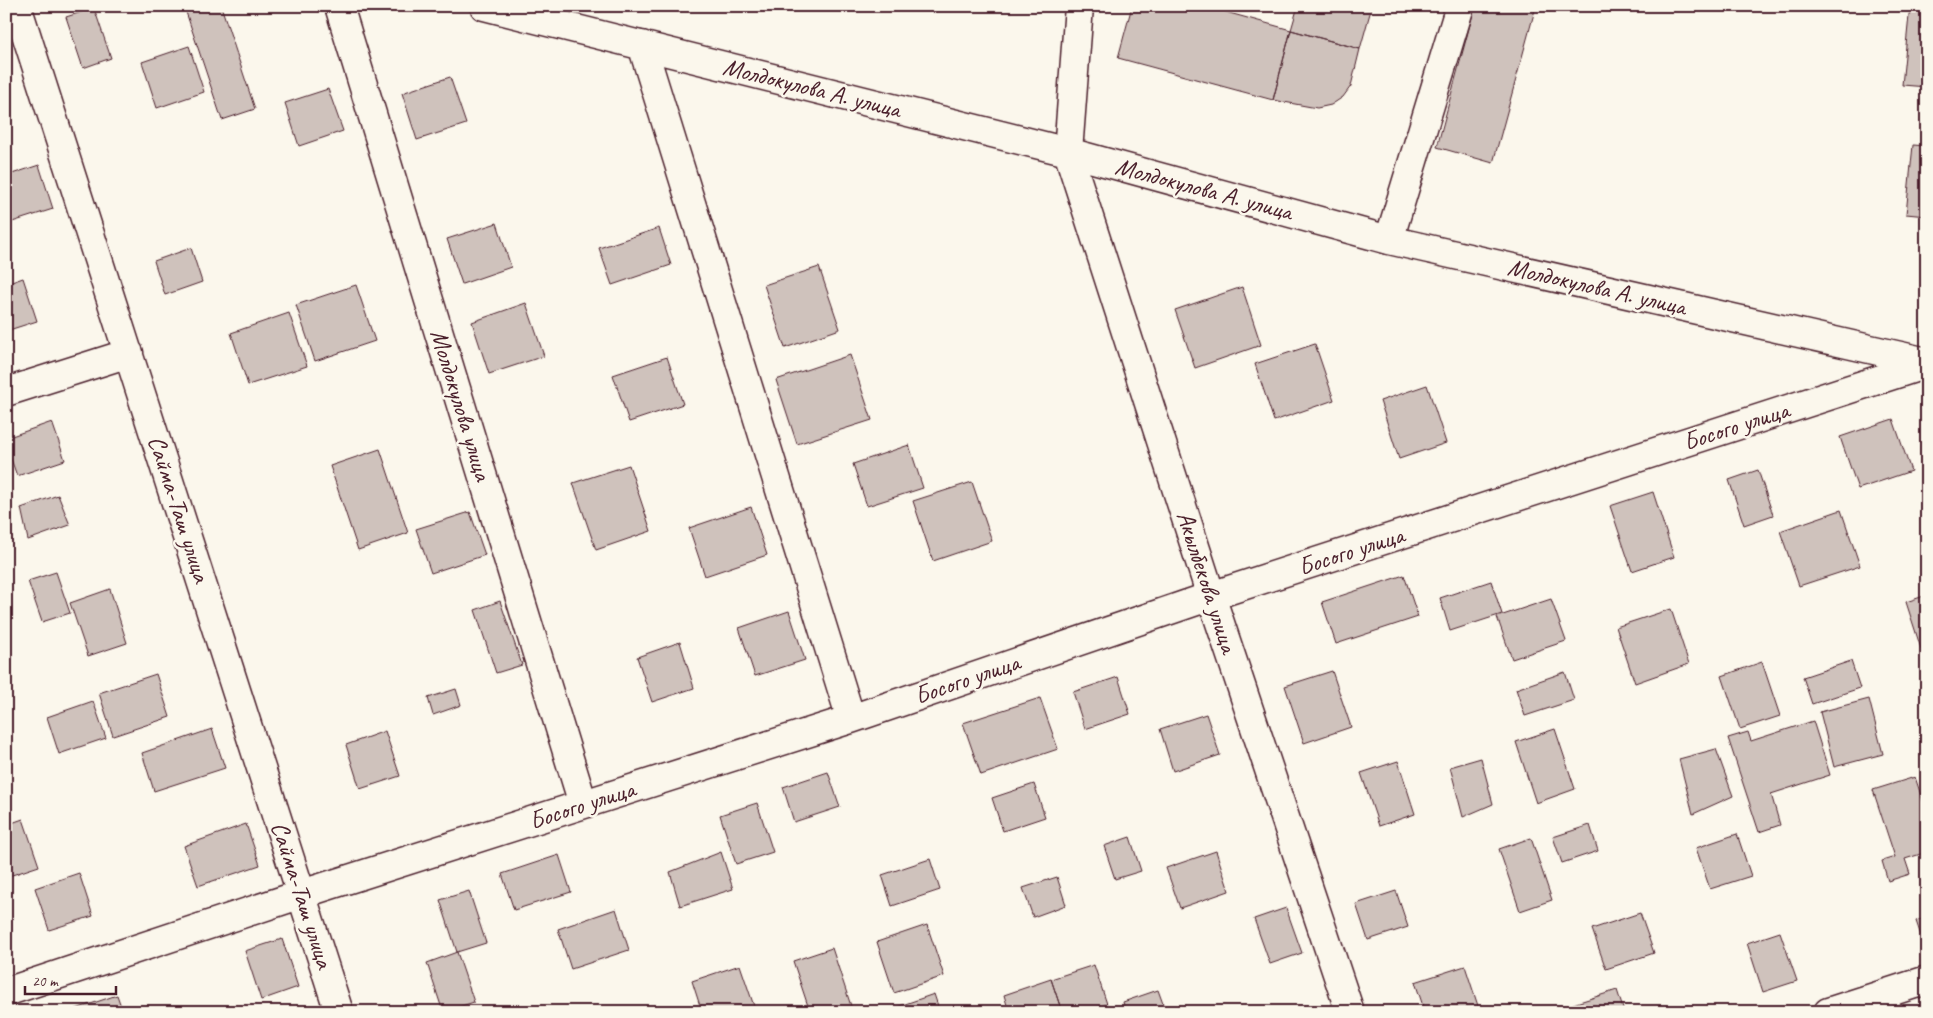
<svg xmlns="http://www.w3.org/2000/svg" width="1933" height="1018" viewBox="0 0 1933 1018" font-family="Caveat,sans-serif">
<rect width="100%" height="100%" fill="#fbf7ec"/>
<filter id="ink" filterUnits="userSpaceOnUse"><feTurbulence type="fractalNoise" baseFrequency=".02" numOctaves="2"/><feDisplacementMap in="SourceGraphic" scale="10" xChannelSelector="R" yChannelSelector="G"/><feConvolveMatrix kernelMatrix="1 2 1 2 8 2 1 2 1" color-interpolation-filters="sRGB"/></filter>
<g filter="url(#ink)">
<path fill="#cfc2bc" stroke="#4a1f2b" d="M184 6H221L255 109 222 120Z
M1132 6H1204L1291 30 1273 100 1118 58Z
M1298 6H1372L1360 49 1291 30Z
M1475 6H1536L1493 163 1437 147Z
M1910 6H1927V87L1902 85Z
M94 8 111 58 83 68 66 17Z
M1291 30 1360 49 1351 86 1343 97 1331 105 1317 108 1273 100Z
M189 46 204 92 157 108 142 62Z
M450 77 466 124 417 140 402 93Z
M328 89 343 131 299 146 285 103Z
M1913 145 1927 146V216L1906 214Z
M39 165 53 209 6 224V176Z
M497 223 511 267 462 284 447 239Z
M659 228 671 265 612 285 599 248Z
M191 248 202 282 165 295 154 261Z
M819 267 840 329 785 348 764 285Z
M23 278 37 321 6 331V284Z
M356 285 375 341 315 361 296 305Z
M1242 287 1261 345 1195 368 1175 310Z
M526 303 544 356 489 374 472 322Z
M289 313 307 366 248 385 231 333Z
M1315 344 1334 400 1274 421 1255 364Z
M850 355 872 420 797 444 776 380Z
M667 357 683 404 629 422 613 375Z
M1427 385 1446 443 1399 459 1380 401Z
M1893 419 1911 471 1858 489 1840 437Z
M52 422 65 460 17 476 6 445V438Z
M909 445 923 488 867 506 853 464Z
M380 449 408 533 358 550 330 466Z
M629 465 651 531 596 550 573 483Z
M1758 470 1773 515 1744 525 1729 480Z
M972 482 992 541 933 561 913 501Z
M1653 492 1674 557 1632 571 1610 506Z
M58 495 70 525 28 540 21 508Z
M751 507 767 555 705 576 689 528Z
M1841 510 1860 566 1799 586 1780 531Z
M470 512 485 555 431 573 416 529Z
M56 572 70 613 42 622 28 581Z
M1404 575 1418 617 1336 644 1322 602Z
M1491 581 1502 614 1450 631 1440 598Z
M110 589 127 643 88 656 70 603Z
M1927 595V663L1926 664 1906 602Z
M1551 599 1566 641 1512 659 1497 617Z
M500 601 522 665 496 673 475 610Z
M1671 609 1689 664 1635 683 1616 627Z
M789 611 805 660 755 676 739 628Z
M680 642 694 688 652 702 637 657Z
M1851 661 1860 688 1812 704 1803 677Z
M1762 662 1780 716 1740 729 1722 676Z
M1332 671 1351 727 1304 743 1285 686Z
M1565 672 1574 700 1525 716 1516 689Z
M156 674 170 717 113 736 99 693Z
M1118 677 1130 714 1085 729 1073 692Z
M456 689 461 705 433 715 428 698Z
M1040 698 1058 749 981 775 963 723Z
M1869 699 1883 754 1834 767 1820 712Z
M93 701 106 738 59 754 47 717Z
M1206 714 1220 755 1173 771 1160 729Z
M1813 721 1830 775 1771 794 1780 825 1759 832 1728 738 1748 732 1751 741Z
M212 729 225 768 154 791 142 753Z
M1555 729 1575 789 1536 803 1516 742Z
M385 731 400 776 360 789 346 745Z
M1716 749 1733 796 1693 814 1679 759Z
M1481 758 1493 804 1463 817 1450 767Z
M1398 761 1415 814 1379 826 1361 773Z
M828 772 840 807 794 822 783 787Z
M1915 777 1927 813V852L1905 859 1910 874 1888 881 1882 861 1895 857 1873 790Z
M1034 784 1045 817 1003 831 992 798Z
M757 803 773 852 736 864 720 815Z
M23 819 39 866 6 877V825Z
M246 824 260 865 198 886 184 846Z
M1590 825 1598 851 1562 863 1553 837Z
M1737 834 1751 876 1710 889 1696 848Z
M1130 837 1141 871 1115 879 1104 846Z
M1531 838 1552 900 1520 911 1499 849Z
M1216 851 1229 891 1180 908 1166 868Z
M721 852 733 889 680 906 670 872Z
M559 855 571 892 514 910 502 874Z
M930 859 940 890 892 906 882 875Z
M79 873 93 916 49 930 35 888Z
M1057 877 1066 905 1033 917 1023 888Z
M469 891 486 943 457 952 440 900Z
M1396 891 1408 927 1368 940 1356 904Z
M1286 908 1302 953 1270 964 1254 919Z
M616 909 629 950 571 969 558 929Z
M1640 913 1654 953 1606 969 1592 929Z
M1927 917V953L1916 921Z
M927 925 944 976 894 993 877 942Z
M1780 932 1797 981 1763 992 1747 943Z
M282 939 298 987 261 1000 245 951Z
M832 948 852 1009 843 1012H810L793 961Z
M457 952 474 1002 443 1012 427 963Z
M740 965 756 1012H702L692 981Z
M1094 965 1107 1004 1084 1012H1062L1051 979Z
M1465 966 1480 1012H1425L1415 982Z
M1051 979 1062 1012H1009L1004 995Z
M1158 990 1166 1012H1126L1123 1002Z
M1617 990 1624 1012H1576L1573 1004Z
M934 994 940 1012H889L888 1010Z
M117 995 123 1012H73V1010Z
M1689 1005 1691 1012H1668Z"/>
<g fill="none" stroke-linecap="round" stroke-linejoin="round">
<g stroke="#4a1f2b" stroke-width="31">
<path id="minor" d="M17 6 339 1012
M339 6 583 804
M484 6 1068 152 1389 240 1927 362
M1079 6 1068 152 1211 596 1350 1012
M642 45 851 719
M1389 240 1460 6
M6 392 129 353
M6 992 302 894 851 719 1211 596 1927 364
M1828 1012 1927 980"/>
</g>
<use href="#minor" stroke="#fbf7ec" stroke-width="28"/>
</g>
</g>
<g text-anchor="middle" dominant-baseline="central" stroke-width="5" stroke-linejoin="round" paint-order="stroke">
<g font-size="25" fill="#4a1f2b" stroke="#fbf7ec">
<text transform="translate(812 88) rotate(14)">Молдокулова А. улица</text>
<text transform="translate(1204 189) rotate(15)">Молдокулова А. улица</text>
<text transform="translate(1597 287) rotate(13)">Молдокулова А. улица</text>
<text transform="translate(461 405) rotate(73)">Молдокулова улица</text>
<text transform="translate(1736 426) rotate(-18)">Босого улица</text>
<text transform="translate(179 509) rotate(72)">Сайма-Таш улица</text>
<text transform="translate(1351 551) rotate(-18)">Босого улица</text>
<text transform="translate(1207 582) rotate(72)">Акылбекова улица</text>
<text transform="translate(967 679) rotate(-19)">Босого улица</text>
<text transform="translate(582 805) rotate(-18)">Босого улица</text>
<text transform="translate(302 895) rotate(72)">Сайма-Таш улица</text>
</g>
</g>
<rect width="1933" height="1018" fill="none" stroke="#fbf7ec" stroke-width="25"/>
<rect x="12" y="12" width="1908" height="993" fill="none" stroke="#4a1f2b" stroke-width="2" filter="url(#ink)"/>
<path d="M25 986v8h91v-8" fill="none" stroke="#4a1f2b" stroke-width="2.5"/>
<text x="32" y="986" font-size="15" fill="#4a1f2b" stroke="#fbf7ec" stroke-width="4" paint-order="stroke">20 m</text>
</svg>
